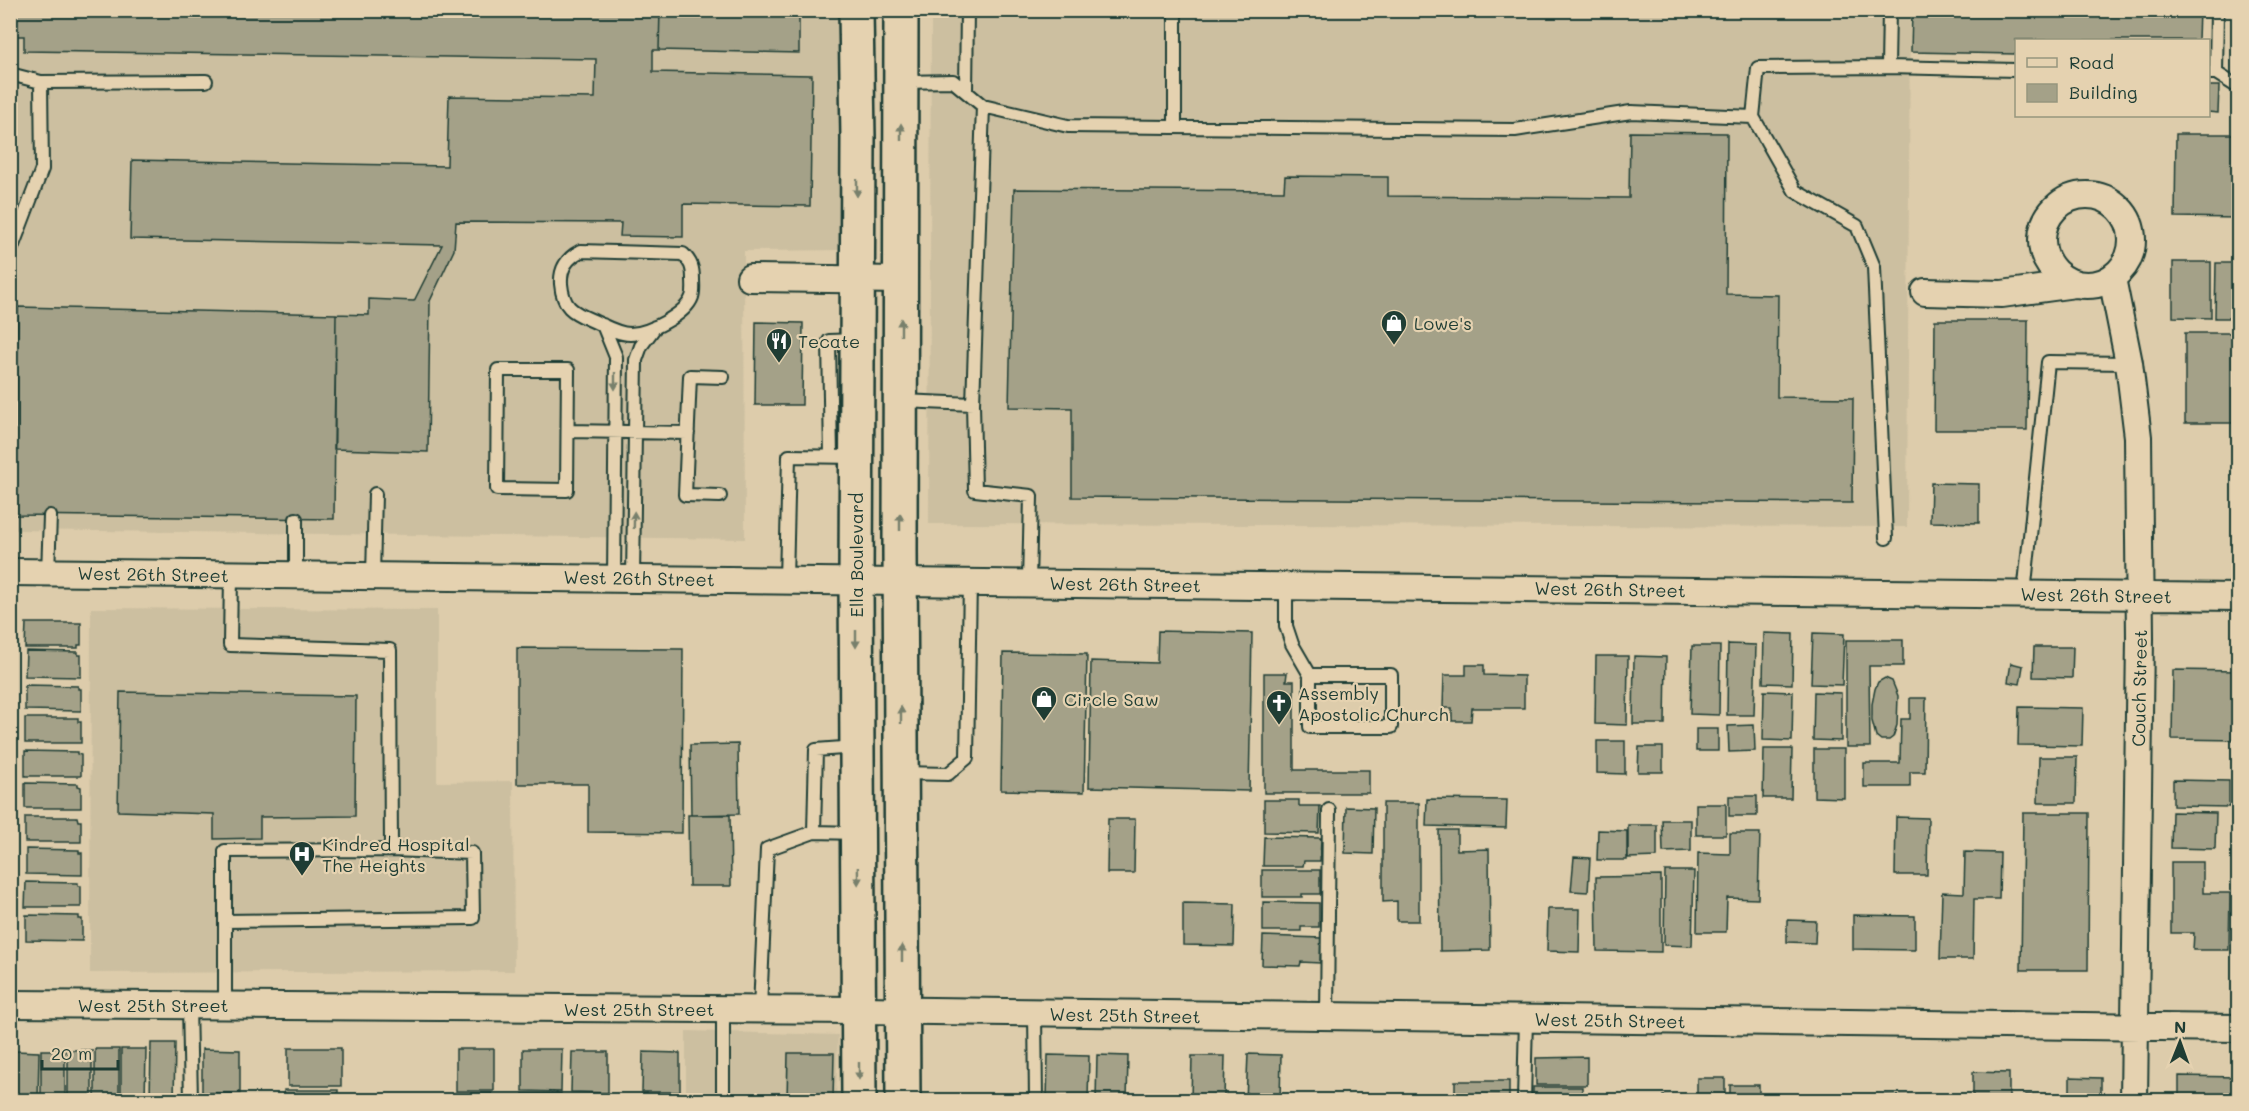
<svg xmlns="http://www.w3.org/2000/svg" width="2249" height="1111" viewBox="0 0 2249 1111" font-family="Mali,sans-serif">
<rect width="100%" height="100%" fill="#ddccab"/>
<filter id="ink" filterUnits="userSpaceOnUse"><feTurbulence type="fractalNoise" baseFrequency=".0167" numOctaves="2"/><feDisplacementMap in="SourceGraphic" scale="12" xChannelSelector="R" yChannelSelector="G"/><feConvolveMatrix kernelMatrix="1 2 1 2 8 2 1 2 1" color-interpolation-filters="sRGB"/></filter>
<g filter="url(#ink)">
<path fill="#ccbfa0" d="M11 11H844L846 250 744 251 745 539 11 530Z
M931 11H1910L1907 527 929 524Z
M91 608 437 610V782L513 781 514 971 90 973Z
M686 1031 838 1035 836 1100H686Z"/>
<path fill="#a4a188" stroke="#1f3d34" stroke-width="1.5" d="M10 10H660L659 50H653V72L812 75 810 206 683 204V237L620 236 621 223 456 222 454 250 430 301 428 452 334 449 336 314 369 315V299L414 301 442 245 130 239 132 160 447 166 449 96 595 98 596 59 24 51V36H10Z
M660 10H799V53L659 50Z
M1912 10H2199L2198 40H2016V54L1911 52Z
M2208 86H2219L2218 113 2208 112Z
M1630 132 1727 133 1726 294 1778 295 1777 397 1853 398 1852 503 1072 497V408L1009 407 1014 189 1284 191 1285 176 1388 177V196L1629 198Z
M2176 134H2238V218L2175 217Z
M2173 262H2211V318L2173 317Z
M2216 263H2238V318H2215Z
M18 307 336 314 334 519 15 515Z
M1935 320H2028L2027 430H1934Z
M756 322 803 323 802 405H755Z
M2185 333H2238V423H2185Z
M1931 483 1979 484V523L1930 522Z
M26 623H81V645H78V648H25Z
M1158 631 1252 633 1249 791 1089 787 1091 661 1157 663Z
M1764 633 1793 634 1792 684 1763 683Z
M1813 633 1844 634 1842 685 1811 684Z
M1846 640H1903V666H1869L1870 747H1846Z
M1728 644 1756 645 1754 715H1727Z
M1692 646H1720L1719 715 1690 714Z
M2034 647H2073L2072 678 2033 677Z
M517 648 683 649 682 833 588 832V784H517Z
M26 651 78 652V655H81V677L25 676Z
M1003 653 1087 654 1084 792 1001 790Z
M1596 656H1628L1627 725 1595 724Z
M1634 656 1666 657 1665 724H1633Z
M2011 663 2023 666 2020 684 2008 682Z
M1466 665H1484V675L1524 676V708H1472L1471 721H1452V708H1443L1444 675H1466Z
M2173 670 2238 671V740L2172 739Z
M1264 673H1287L1286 681H1294V770H1369V793H1264Z
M1885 678 1892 681 1898 696 1897 725 1893 737 1889 740H1881L1876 736 1872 721V704L1875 689 1878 682Z
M25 685 78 686V689H81V711L25 710Z
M1764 691 1793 692 1792 741 1763 740Z
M120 692 356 696 355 816 260 817V838L214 839V814L118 811Z
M1814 692 1841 693V741L1813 740Z
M1910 698H1926L1925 772H1910V787H1864V763H1900L1901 719H1910Z
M2019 707 2083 708 2082 746 2018 745Z
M25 718H78V722H81V743H25Z
M1754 725 1755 751 1729 752 1728 726Z
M1696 729H1718V751H1696Z
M1597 741H1625V774L1597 773Z
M738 744 739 814 691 815 690 745Z
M1639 747H1663V772H1638Z
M1764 749H1792L1791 798H1763Z
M1814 749H1844V798L1814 797Z
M25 751 77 752V754L81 755V776H25Z
M2039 757H2077L2076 803H2038Z
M2173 780 2229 781V807L2173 806Z
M25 783 78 784V786L81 787V808H25Z
M1729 796H1757V816H1729Z
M1427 799 1507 800 1506 828 1426 826Z
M1264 800H1299V806H1320L1319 833 1264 832Z
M1383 803H1419V921H1397V901L1383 902Z
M1696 804H1726V835H1696Z
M1346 807 1374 808 1373 854 1345 853Z
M2172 812 2216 813 2215 849 2171 848Z
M2023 813H2089L2088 970H2021Z
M688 815H730L731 886H689Z
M25 817H77L78 821H81V842H25Z
M1896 817 1928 818 1927 875H1895Z
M1108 819H1135L1134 873H1107Z
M1662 820H1691V851L1663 852Z
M1628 825H1657V857L1628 858Z
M1439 830H1457V850L1489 849 1490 950 1440 951Z
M1598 830 1627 831V860H1597Z
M1730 833H1760L1758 899 1727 898 1726 932H1697L1698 853 1730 854Z
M1264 837 1321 838 1320 861H1304L1303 866H1263Z
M26 849 79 850V853H82V875L26 874Z
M1965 852 2000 853 1999 899H1974L1973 959H1940L1942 892 1964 893Z
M1574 857 1590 858 1588 892 1571 891Z
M2171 862H2203V893H2230L2229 950H2193L2194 933H2171Z
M1262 870H1320V894H1302V897H1262Z
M1665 871H1694L1692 946 1664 945Z
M1661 876V952L1597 951 1596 877Z
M26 882 78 883V886H81V907H25Z
M1263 902 1319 903V927H1301V931H1263Z
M1183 903 1235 904 1234 946 1183 945Z
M1548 909H1580L1579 952 1547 951Z
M26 915 79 916V919H82V941L26 940Z
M1853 915 1915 916V950L1853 949Z
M1787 920 1816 921 1815 943 1787 942Z
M1263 936 1321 938 1320 963 1301 962 1300 966 1262 965Z
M151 1043H175L174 1100H150Z
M288 1048H341V1086H288Z
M95 1049H119V1100H95Z
M121 1049H146L145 1100H121Z
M202 1049 240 1050V1093H202Z
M456 1049H494V1091H456Z
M523 1049H562L561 1092 523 1091Z
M41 1050H65V1100H41Z
M68 1050H92V1100H68Z
M15 1051 39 1052 38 1100H14Z
M572 1052H608V1093L571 1092Z
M643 1052 680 1053V1092H642Z
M788 1053H834L833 1100H787Z
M1248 1054 1281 1055 1280 1100H1246Z
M1048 1055 1089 1056 1088 1100H1047Z
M1097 1055 1128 1056 1127 1100H1096Z
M1192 1056H1225L1224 1100H1191Z
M1587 1057V1085H1536V1058Z
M1973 1072 2009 1073V1100H1973Z
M2179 1076 2238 1077V1100H2179Z
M2070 1077 2101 1078V1100H2070Z
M1697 1078H1725V1100H1697Z
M1455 1081H1509V1100H1455Z
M1730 1085H1759V1100H1730Z
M1533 1087H1582V1100H1533Z
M284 1090H338V1100H284Z
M1153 1092 1184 1093 1183 1100H1152Z
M454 1093H492V1100H454Z
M523 1094H561V1100H523Z
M641 1095H678V1100H641Z
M1864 1095 1912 1096V1100H1864Z
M2026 1095H2062V1100H2026Z
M572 1096H608V1100H571Z
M1663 1096 1692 1097V1100H1663Z"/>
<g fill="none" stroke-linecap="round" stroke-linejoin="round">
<g stroke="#1f3d34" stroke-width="16">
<path id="lane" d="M1889 10 1888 67 2016 70
M2208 73H2216L2217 10
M2216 73 2238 87
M10 74 41 82 206 81
M903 82 953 81 983 106 1068 126 1515 130 1631 112 1753 117 1758 68 1888 67
M966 91 967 10
M1753 117 1795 191 1857 226 1874 267 1886 538
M1175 127V10
M581 251 683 254C691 262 693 268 693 279 693 285 694 292 692 297 686 314 648 334 630 334 617 334 603 325 591 320 572 312 563 307 561 284 560 268 567 258 581 251Z
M10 253 42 169 41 82
M603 325 616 357 614 578
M498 370H568L567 490 497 489Z
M902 401 973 404 975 490 1031 496 1029 583
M973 404 983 106
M568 431 688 433
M831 457 829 341 856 340
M720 496 685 495 690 376 723 377
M296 519V575
M48 573 50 516
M373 576 375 494
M633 578 636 360 641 346 655 327
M786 580 789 456 856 457
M1286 586V626L1292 644 1310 675V727H1391V675H1310
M2024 594 2048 362 2129 363
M856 747 816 750 814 832 857 833
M902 773 948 774 967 758 970 582
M225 921 473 918 472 853 391 850
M189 1005 191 1100
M225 1006V851L391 850 390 650 230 645 231 575
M760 1009 767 849 814 832
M1035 1013 1036 1100
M1327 1017 1329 810
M723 1100V1009
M1524 1100 1526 1019"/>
</g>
<g stroke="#1f3d34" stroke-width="30">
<path id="street" d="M2042 240a45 45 0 1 1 90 0a45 45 0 1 1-90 0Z
M750 278 901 280
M2112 278 2129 363 2138 437 2140 638 2134 1100
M1925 292 2002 294 2075 284
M10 572 2238 597
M10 1004 859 1010 2238 1028"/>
</g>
<g stroke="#1f3d34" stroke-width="38">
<path id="secondary" d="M856 10 858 139 856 581 859 1100
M901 10 900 551 903 1100"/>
</g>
<use href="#lane" stroke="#e5d2b0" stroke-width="12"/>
<use href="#street" stroke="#e5d2b0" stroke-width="26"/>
<use href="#secondary" stroke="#e5d2b0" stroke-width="33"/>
</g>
<defs><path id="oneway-solid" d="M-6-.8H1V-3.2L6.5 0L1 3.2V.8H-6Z" transform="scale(1.5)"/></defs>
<g fill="#78806c">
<use href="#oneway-solid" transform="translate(901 132) rotate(-90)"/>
<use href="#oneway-solid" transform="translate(857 188) rotate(90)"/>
<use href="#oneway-solid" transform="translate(901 327) rotate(-90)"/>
<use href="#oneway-solid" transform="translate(615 381) rotate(90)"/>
<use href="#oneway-solid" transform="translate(634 520) rotate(-89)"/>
<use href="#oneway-solid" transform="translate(900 522) rotate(-90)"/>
<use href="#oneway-solid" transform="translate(856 639) rotate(90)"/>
<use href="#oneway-solid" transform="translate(901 715) rotate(-90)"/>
<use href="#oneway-solid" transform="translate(858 876) rotate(89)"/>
<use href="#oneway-solid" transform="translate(902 953) rotate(-90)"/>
<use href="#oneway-solid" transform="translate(859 1071) rotate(90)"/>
</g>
</g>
<defs>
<g id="shop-pin" transform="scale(1.35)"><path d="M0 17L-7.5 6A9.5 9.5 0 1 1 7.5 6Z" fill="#1f3d34" stroke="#e5d2b0"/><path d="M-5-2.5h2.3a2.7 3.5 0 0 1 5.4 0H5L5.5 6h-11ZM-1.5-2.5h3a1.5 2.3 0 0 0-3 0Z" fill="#fff"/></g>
<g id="restaurant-pin" transform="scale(1.35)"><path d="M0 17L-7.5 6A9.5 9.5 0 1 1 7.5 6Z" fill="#1f3d34" stroke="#e5d2b0"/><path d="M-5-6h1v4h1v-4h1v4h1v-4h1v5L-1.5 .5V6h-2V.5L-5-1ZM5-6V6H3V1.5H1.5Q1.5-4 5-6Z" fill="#fff"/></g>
<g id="church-pin" transform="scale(1.35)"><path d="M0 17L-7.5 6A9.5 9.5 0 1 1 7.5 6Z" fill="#1f3d34" stroke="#e5d2b0"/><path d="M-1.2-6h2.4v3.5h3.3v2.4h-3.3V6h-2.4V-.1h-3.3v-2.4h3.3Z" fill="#fff"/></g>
<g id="hospital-pin" transform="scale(1.35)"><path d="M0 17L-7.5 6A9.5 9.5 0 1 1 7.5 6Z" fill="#1f3d34" stroke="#e5d2b0"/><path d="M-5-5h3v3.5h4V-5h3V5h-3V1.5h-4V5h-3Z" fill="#fff"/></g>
</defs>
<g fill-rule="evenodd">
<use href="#shop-pin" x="1394" y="323"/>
<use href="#restaurant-pin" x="779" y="341"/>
<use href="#shop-pin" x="1044" y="699"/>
<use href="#church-pin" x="1279" y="703"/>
<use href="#hospital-pin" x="302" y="854"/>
</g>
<g text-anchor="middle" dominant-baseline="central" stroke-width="4.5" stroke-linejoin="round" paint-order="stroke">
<g font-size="18" fill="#1f3d34" stroke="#e5d2b0" text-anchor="start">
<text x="1414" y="323">Lowe's</text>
<text x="798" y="341">Tecate</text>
<text x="1298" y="693">Assembly<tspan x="1298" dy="21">Apostolic Church</tspan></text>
<text x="1064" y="699">Circle Saw</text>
<text x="322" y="844">Kindred Hospital<tspan x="322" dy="21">The Heights</tspan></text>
</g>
<g font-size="18" fill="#1f3d34" stroke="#e5d2b0">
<text transform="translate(856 555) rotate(-90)">Ella Boulevard</text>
<text transform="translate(153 574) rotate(1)">West 26th Street</text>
<text transform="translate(639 578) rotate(1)">West 26th Street</text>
<text transform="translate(1125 584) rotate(1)">West 26th Street</text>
<text transform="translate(1610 589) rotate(1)">West 26th Street</text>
<text transform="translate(2096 595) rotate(1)">West 26th Street</text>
<text transform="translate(2139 688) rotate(-89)">Couch Street</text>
<text x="153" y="1005">West 25th Street</text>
<text x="639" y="1009">West 25th Street</text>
<text transform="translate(1125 1015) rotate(1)">West 25th Street</text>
<text transform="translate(1610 1020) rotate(1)">West 25th Street</text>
</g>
</g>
<rect width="2249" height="1111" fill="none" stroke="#e5d2b0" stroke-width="36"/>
<rect x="18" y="18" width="2213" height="1075" fill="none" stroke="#1f3d34" stroke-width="2" filter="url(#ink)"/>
<rect x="2015" y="39" width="195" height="78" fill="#e5d2b0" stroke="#96967e" stroke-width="1.5"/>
<rect x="2027" y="58" width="30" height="9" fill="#e5d2b0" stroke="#96967e" stroke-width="1.5"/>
<text x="2069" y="69" font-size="18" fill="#1f3d34">Road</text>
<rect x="2027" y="84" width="30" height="18" fill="#a4a188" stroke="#96967e" stroke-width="1.5"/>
<text x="2069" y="99" font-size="18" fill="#1f3d34">Building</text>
<g transform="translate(2180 1042) rotate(1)" stroke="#e5d2b0" stroke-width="4.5" paint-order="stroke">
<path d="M0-4.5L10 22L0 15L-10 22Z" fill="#1f3d34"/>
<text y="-9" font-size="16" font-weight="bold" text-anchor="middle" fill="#1f3d34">N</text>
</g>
<path d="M42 1060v9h76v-9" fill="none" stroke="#1f3d34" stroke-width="3"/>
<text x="51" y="1060" font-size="18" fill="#1f3d34" stroke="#e5d2b0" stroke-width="4.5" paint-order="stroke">20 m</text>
</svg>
